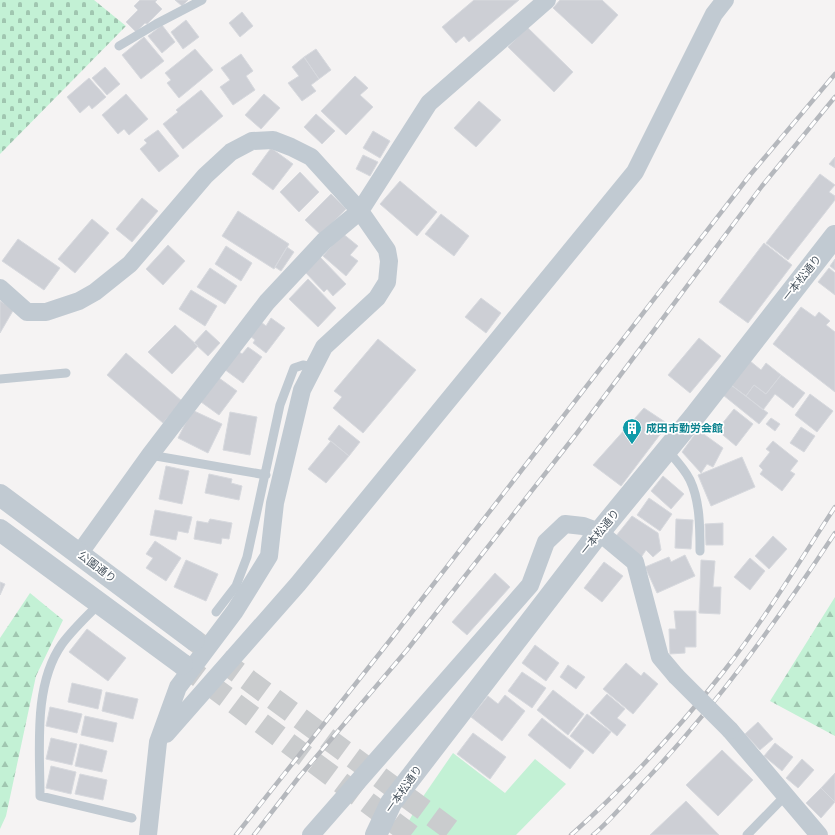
<svg xmlns="http://www.w3.org/2000/svg" width="835" height="835" viewBox="0 0 835 835" font-family="'Varela Round','Noto Sans JP',sans-serif">
<defs>
<pattern id="forest-firs" width="22" height="20" patternUnits="userSpaceOnUse"><rect width="22" height="20" fill="#c3f1d5"/><path d="M5 1l3.5 6h-7zM16 11l3.5 6h-7z" fill="#a0c6b0"/></pattern>
<pattern id="cemetery-stones" width="16" height="16" patternUnits="userSpaceOnUse"><rect width="16" height="16" fill="#c3f1d5"/><path d="M2 7V4a2 2 0 0 1 4 0v3zM10 15v-3a2 2 0 0 1 4 0v3z" fill="#a0c6b0"/></pattern>
</defs>
<rect width="100%" height="100%" fill="#f5f3f3"/>
<path fill="#c3f1d5" d="M453 753 505 793 535 759 566 784 516 835H401L420 801Z"/>
<path fill="url(#forest-firs)" d="M30 593 63 620 36 676 6 816 0 829V638Z
M835 597V736L770 701Z"/>
<path fill="url(#cemetery-stones)" d="M0 0H94L126 26 0 154Z"/>
<path fill="#cdcfd5" stroke="#d7d9de" d="M140 0H157L155 2 162 9 147 24 145 23 136 32 126 22 138 10 134 6Z
M175 0H188L182 6Z
M474 0H519L469 42 464 36 456 43 442 27Z
M560 0H602L618 15 592 44 553 8Z
M242 12 253 26 240 37 229 23Z
M186 20 199 37 183 49 171 32Z
M162 25 175 42 162 53 148 36Z
M527 27 573 72 554 92 508 47Z
M144 37 164 61 141 79 122 55Z
M195 49 213 70 179 98 167 83 171 80 165 73Z
M316 49 331 70 319 79 304 57Z
M241 54 253 71 246 76 255 90 233 105 220 87 230 80 221 68Z
M304 57 319 79 311 85 316 91 302 101 288 83 299 76 292 67Z
M105 67 120 84 107 95 92 78Z
M355 76 368 88 360 95 373 107 346 135 321 111Z
M89 78 106 97 92 109 89 105 80 113 67 97Z
M201 90 223 116 183 149 163 124 178 112 176 110Z
M126 94 148 119 129 135 124 129 118 134 102 115Z
M264 94 280 108 261 129 245 115Z
M479 101 501 120 476 147 454 128Z
M316 114 335 131 322 144 304 127Z
M158 130 179 156 159 172 140 149 147 143 144 140Z
M373 131 390 141 380 158 363 148Z
M271 148 293 164 273 190 252 174Z
M363 155 378 162 370 176 356 169Z
M835 157V168L829 164Z
M300 172 319 192 299 212 280 192Z
M820 174 835 185 829 192 835 196V200L788 260 766 243Z
M400 181 437 212 417 236 380 204Z
M331 194 346 209 321 235 305 220Z
M142 198 158 211 132 242 116 229Z
M238 211 289 244 274 269 222 236Z
M441 214 469 236 454 256 425 234Z
M92 219 109 233 75 273 58 259Z
M342 233 358 246 350 255 358 261 346 276 323 256Z
M18 239 60 268 44 290 2 261Z
M764 243 792 265 748 323 719 302Z
M168 245 185 261 163 285 146 269Z
M226 246 252 263 241 281 215 264Z
M287 247 294 252 281 271 275 267Z
M320 257 346 284 333 296 327 289 324 292 305 272Z
M835 259V270L830 266Z
M210 268 237 286 225 304 197 287Z
M829 268 835 273V295L818 282Z
M308 279 336 308 318 327 289 299Z
M191 290 217 306 205 326 179 309Z
M481 298 501 313 486 333 465 317Z
M0 301 14 309 0 333Z
M801 307 815 317 819 312 830 321 826 325 835 332V392L773 344Z
M271 318 285 328 266 353 253 343 255 340 250 336 261 322 266 326Z
M175 325 198 346 172 374 148 352Z
M206 330 220 343 208 356 194 343Z
M699 338 721 356 690 393 668 375Z
M378 339 416 370 363 433 333 408 342 397 334 391Z
M248 347 262 357 243 383 224 369 238 351 242 354Z
M126 353 182 401 163 423 107 375Z
M750 361 761 370 766 363 781 375 766 394 754 385 746 396 731 385Z
M781 375 805 393 793 408 775 394 763 410 746 396 754 385 766 394Z
M219 378 237 391 219 415 201 402Z
M731 385 768 413 759 424 723 395Z
M810 394 833 411 817 432 795 415Z
M644 408 668 424 621 486 593 465Z
M734 409 753 424 736 446 717 430Z
M192 410 222 424 208 453 178 438Z
M230 412 257 417 250 455 223 450Z
M771 418 780 424 775 431 766 424Z
M339 425 360 442 349 456 328 439Z
M801 427 815 436 804 452 790 443Z
M698 430 723 448 713 467 707 464 701 473 682 452Z
M331 441 349 456 326 483 308 469Z
M773 441 798 461 790 471 795 474 782 491 760 474 763 470 759 466 770 452 766 449Z
M742 457 755 487 711 506 698 475Z
M166 466 189 471 182 504 159 499Z
M209 474 232 479 231 483 242 486 239 500 205 493Z
M663 476 684 494 671 509 651 491Z
M649 498 672 514 660 531 637 515Z
M155 510 192 517 188 533 178 531 176 540 150 535Z
M632 516 658 533 661 550 653 557 646 550 638 562 612 541Z
M210 519 232 523 229 539 222 538 221 544 194 539 197 521 208 523Z
M676 519 693 520 691 549 675 548Z
M723 523V545H706L705 524Z
M773 536 787 549 769 569 755 556Z
M155 541 181 558 166 581 146 568 153 558 146 554Z
M685 555 695 576 657 593 645 567 669 557 671 562Z
M750 558 765 571 750 590 734 577Z
M186 560 218 574 206 601 174 587Z
M701 560 715 561 713 587H721L720 614 699 613Z
M604 562 623 576 602 602 584 588Z
M495 573 510 587 467 635 452 622Z
M0 582 5 584 0 595Z
M674 611H696V647H685V653L670 654 669 629H676Z
M87 629 126 658 108 681 69 652Z
M535 645 559 663 546 681 522 663Z
M626 663 641 676 644 672 658 684 633 714 603 689Z
M568 665 585 677 576 689 560 677Z
M522 672 546 688 532 708 508 691Z
M72 683 102 690 98 709 68 702Z
M553 690 584 714 568 735 537 710Z
M106 692 138 699 133 719 102 711Z
M607 694 625 709 617 718 626 725 617 736 590 713Z
M505 695 525 711 502 741 471 717 488 696 498 704Z
M50 707 82 714 77 733 46 726Z
M587 714 611 732 593 754 570 736Z
M85 716 117 723 113 742 81 735Z
M542 718 584 751 570 769 528 735Z
M758 722 773 739 760 750 745 734Z
M473 733 506 757 490 779 457 754Z
M51 738 77 744 72 765 46 759Z
M775 743 793 757 782 771 764 756Z
M80 744 107 751 102 772 75 766Z
M722 750 753 780 718 816 686 785Z
M802 759 814 770 798 788 786 778Z
M51 766 76 772 71 794 46 788Z
M835 773V802L821 788Z
M80 774 107 780 103 800 75 794Z
M821 788 835 802 821 818 806 803Z
M686 801 719 835H650Z"/>
<g fill="none" stroke-linecap="round" stroke-linejoin="round">
<path stroke="#caccce" stroke-width="22" stroke-dasharray="22 11" stroke-linecap="butt" d="M194 640 458 835
M182 664 411 835"/>
<path stroke="#c1cad2" stroke-width="9" d="M119 46 156 24 202 0
M0 379 66 373
M667 450C675 459 684 468 690 480 700 501 700 528 700 551
M150 455 266 475
M100 603C87 616 73 629 62 644 33 685 40 748 40 796L132 818
M216 612 236 586 247 557 280 405 294 368 303 365 313 367
M747 835 785 796"/>
<path stroke="#c1cad2" stroke-width="18" d="M0 288 27 312H46L79 301 95 292 130 264 205 176 231 152 252 141 273 140 291 147 311 157 360 211 387 250 389 261 387 282 377 298 324 347 302 390 275 503 269 556 235 611 178 687 158 742 148 835
M79 554 150 455 267 302 324 241 360 211 429 103 547 0
M730 730 819 835
M166 734 298 584 635 172 714 14 725 0
M311 835 530 585 546 542 565 524 583 526 599 532 635 562 660 657 676 676"/>
<path stroke="#c1cad2" stroke-width="22" d="M0 495 194 640
M0 530 182 664
M376 835 391 803 597 535 694 417 835 236"/>
<g stroke="#b5b8bd" stroke-width="4.5">
<path id="rail" d="M236 835 391 639 750 175 835 74
M254 835 299 777 407 650 577 433 762 186 835 97
M571 835C626 786 678 729 724 671 765 619 799 562 835 507
M593 835C612 819 627 800 644 782 716 706 777 621 835 533"/>
</g>
<use href="#rail" stroke="#fff" stroke-width="3" stroke-dasharray="9" stroke-linecap="butt"/>
<path stroke="#c1cad2" stroke-width="18" d="M676 676 730 730"/>
</g>
<defs>
<g id="building-pin" transform="scale(1)"><path d="M0 17L-7.5 6A9.5 9.5 0 1 1 7.5 6Z" fill="#0f9aa8" stroke="#fff"/><path d="M-4-6H4V6H1V3H-1V6H-4ZM-2.5-4.3h1.7v1.8h-1.7ZM.8-4.3h1.7v1.8H.8ZM-2.5-1h1.7V.8h-1.7ZM.8-1h1.7V.8H.8Z" fill="#fff"/></g>
</defs>
<g fill-rule="evenodd">
<use href="#building-pin" x="632" y="428"/>
</g>
<g text-anchor="middle" dominant-baseline="central" stroke-width="3.5" stroke-linejoin="round" paint-order="stroke">
<g font-size="11" fill="#4a5661" stroke="#fff">
<text transform="translate(802 278) rotate(-52)">一本松通り</text>
<text transform="translate(600 532) rotate(-51)">一本松通り</text>
<text transform="translate(97 567) rotate(37)">公園通り</text>
<text transform="translate(404 789) rotate(-55)">一本松通り</text>
</g>
<g font-size="11" font-weight="bold" fill="#0d838f" stroke="#fff" text-anchor="start">
<text x="646" y="428">成田市勤労会館</text>
</g>
</g>
</svg>
